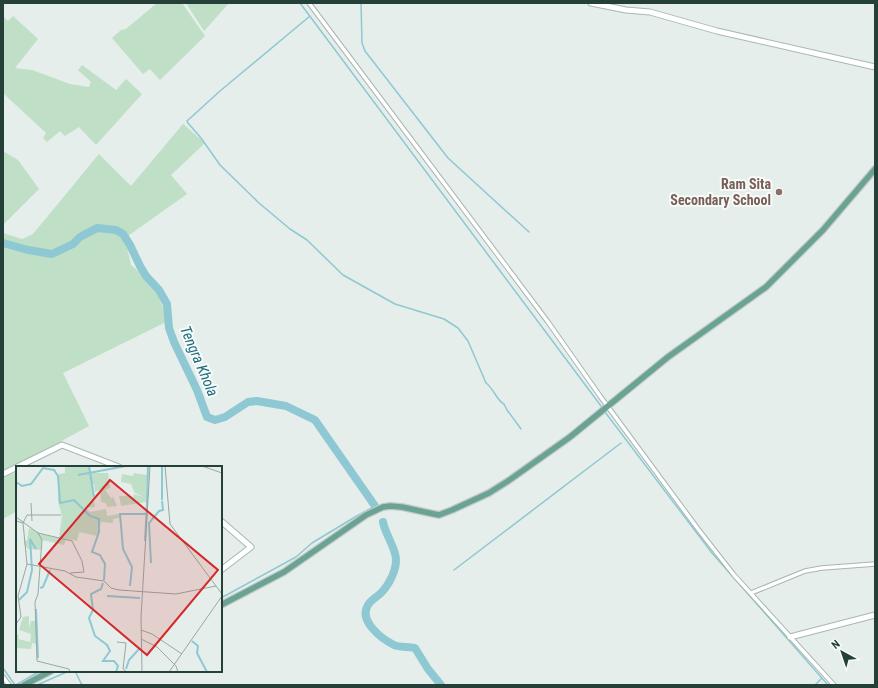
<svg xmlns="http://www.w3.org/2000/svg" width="878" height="688" viewBox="0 0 878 688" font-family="'Roboto Condensed',sans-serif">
<rect width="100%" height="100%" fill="#e5eeea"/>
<path fill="#bfdfc7" d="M157 3H182L205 36 160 80 150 69 143 74 112 38 121 30 126 29Z
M186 3H229L204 31Z
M3 16 8 21 13 16 38 39 15 68 32 70 70 84 89 87 91 82 78 70 82 65 116 90 126 79 142 94 96 145 79 127 65 136 60 131 47 142 43 138 46 133 3 93Z
M183 124 205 143 171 175 187 194 125 238 131 265 155 285 168 321 63 373 89 426 3 473V233L22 239 33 234 99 154 131 186Z
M3 151 18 160 39 189 3 225Z
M17 472V511L3 519V478Z"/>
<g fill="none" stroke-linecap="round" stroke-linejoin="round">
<path stroke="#8ec8d2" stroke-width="1.5" d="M300 3 601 406
M361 3 362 43 365 51 448 158 529 232
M310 16 220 91 187 121 188 123 201 138 220 165 259 203 290 229 307 240 343 275 395 304 444 319 458 328 468 341 486 383C494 389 497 401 504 404L507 410 521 429
M605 412 712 553 828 685
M454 570 621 443
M221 598 296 557 312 543 355 517 375 506
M3 668 15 685
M75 671 82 685
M16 685 40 671
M37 685 69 671
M815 685 822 678"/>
<path stroke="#8ec8d2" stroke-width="8" d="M3 243 28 250 52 254 73 244 80 237 97 228 116 230 123 234 130 245 140 266 146 276 159 290 167 304 169 328 174 342 197 390 207 417 215 420 225 417 248 402 257 401 286 406 315 420 375 506
M383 522C385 534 396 548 396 560 396 571 389 585 381 593 377 597 371 600 368 605 358 621 382 639 394 645 400 648 408 646 415 648L428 669 441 685"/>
<g stroke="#a7b6b1" stroke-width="5.5">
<path id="street" d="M309 3 548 322 600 396 698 529 734 575 834 685
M751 593 805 571 822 568 875 564
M3 677 9 685"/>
</g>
<g stroke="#a4bab2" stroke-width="7">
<path id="secondary" d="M591 3 626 10 650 12 717 31 875 67
M3 474 62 445 119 467
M221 521 251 547 221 570
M790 637 875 615"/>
</g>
<g stroke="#c2cac8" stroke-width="8">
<path id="primary" d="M221 605 284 572 366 515 383 507 390 506 402 507 434 514 439 515 452 510 489 493 508 481 570 437 668 357 766 287 823 230 875 169
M24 685 51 671"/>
</g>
<use href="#street" stroke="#fff" stroke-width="3.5"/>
<use href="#secondary" stroke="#fff" stroke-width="5"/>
<use href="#primary" stroke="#6aa394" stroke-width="5.5"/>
</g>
<circle fill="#8d6e63" stroke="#f6faf8" stroke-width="1.5" cx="779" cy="192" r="4"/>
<g text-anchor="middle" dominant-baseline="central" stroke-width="4" stroke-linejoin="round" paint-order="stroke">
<g font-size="14" font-weight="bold" fill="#785e54" stroke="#f6faf8" text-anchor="end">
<text x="771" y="184">Ram Sita<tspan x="771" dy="16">Secondary School</tspan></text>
</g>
<g font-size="15" font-style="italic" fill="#1e6d7d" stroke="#f6faf8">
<text transform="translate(199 361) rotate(67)">Tengra Khola</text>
</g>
</g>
<g transform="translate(16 466)">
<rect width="206" height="206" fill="#e5eeea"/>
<path d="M49 0H72L75 7H92L94 22 89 24 96 33 97 30 101 40 91 41 90 37 85 36 84 24 79 26 78 18H76L79 41 70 42 74 46 90 43 91 50 103 48 104 52 97 53V57L85 56 81 70 63 66 61 75 43 72 50 74 48 79 26 74 25 84 12 83 8 78V74L11 75 13 62 22 66 26 73 23 68 43 72 46 50 42 35 43 8 49 7ZM118 7 131 9 130 36 105 40 103 30H116V34L118 28 127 31 118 26 115 18 105 16 106 8 117 10ZM13 150V162L15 155H20L21 178 16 177 15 183 0 182V169H3L2 173 14 176 15 168 3 164 7 151Z" fill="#bfdfc7"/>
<path fill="none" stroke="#8ec8d2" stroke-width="2" d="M73 0 78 31M146 0V34M62 9 110 0M0 16 6 20 15 18 27 2 38 4 42 10 44 37 58 34 74 50 83 53V66L76 86 84 89 89 98 88 114M131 37 132 0M129 75 131 37M135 97 133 57 143 45 147 44 146 35M87 117 85 123 75 128 77 144 73 152 79 170 91 179 94 185 87 195H98L102 200 100 206M114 120 116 101 107 83 104 48H130M24 122 27 121 34 104M91 130 124 132M3 134 11 126 16 104 14 73 20 83M20 143 22 192M176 175 182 180 181 187 191 206M110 203 113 194 124 182"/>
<path fill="none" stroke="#98a8a3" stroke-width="1" d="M149 0 154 58 200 120M186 0 206 7M15 37 16 55M0 51 22 67 26 74 22 128 19 136 21 195 53 203 54 206M0 55 7 57 11 98 49 105 60 111 88 115 95 122 103 124 160 128 200 120 206 128M7 57 11 49H45M22 67 56 75 66 95 68 106 54 107M0 158 5 151 2 130 11 98M125 164 136 168 166 188M125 173 141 181 160 200 162 206M101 176 110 177 107 203 111 206M126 206 125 151 134 0M153 206 206 130"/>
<path fill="#d62828" fill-opacity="0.15" stroke="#d62828" stroke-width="2" d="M94 14 202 104 131 189 23 98Z"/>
<rect width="206" height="206" fill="none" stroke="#244039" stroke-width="2"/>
</g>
<rect width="878" height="688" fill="none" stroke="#244039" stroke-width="8"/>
<g transform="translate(842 652) rotate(320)" stroke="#f6faf8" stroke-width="3" paint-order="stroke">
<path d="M0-3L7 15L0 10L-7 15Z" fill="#244039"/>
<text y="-6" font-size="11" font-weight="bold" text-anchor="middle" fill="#244039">N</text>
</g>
</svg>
